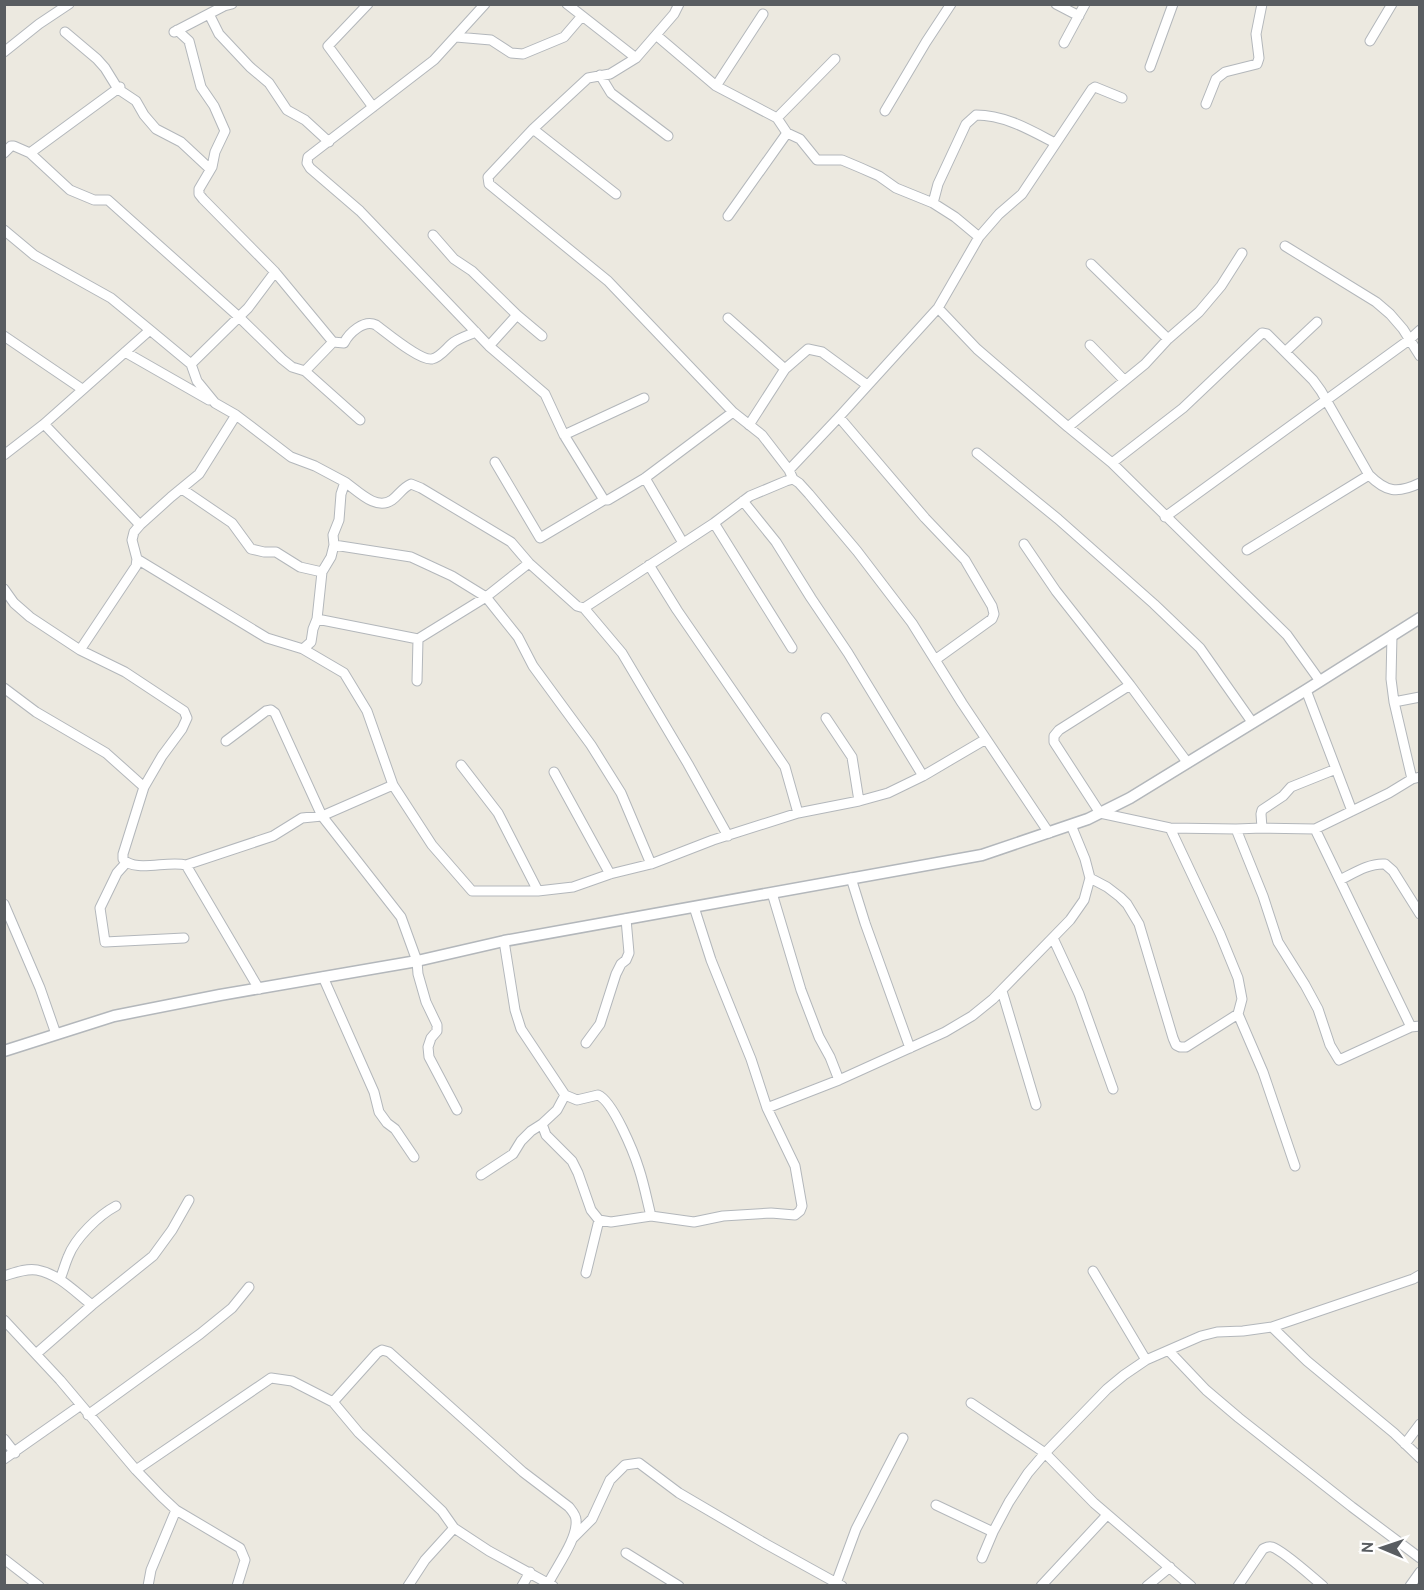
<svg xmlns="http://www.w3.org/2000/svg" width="1424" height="1590" viewBox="0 0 1424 1590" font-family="Cabin,sans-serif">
<rect width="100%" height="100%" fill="#ece9e0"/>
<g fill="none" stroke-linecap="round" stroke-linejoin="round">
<g stroke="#b3b7bb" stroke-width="11">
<path id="minor" d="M368 4 328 46 373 107
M485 4 434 60 308 157 307 163 310 168 360 211 489 346 545 394 564 435 604 500H608L645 478 733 412
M567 4 636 58
M679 4 674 14 636 58 610 74 588 78 533 129 488 177 489 184 608 281 733 412 762 435 789 470 793 479 799 483 809 494 857 551 912 623 962 703 1049 833
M1056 4 1079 16
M209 14 219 34 250 67 269 83 287 110 305 120 329 142
M177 30 189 41 201 87 214 106 225 131 215 152 212 167 199 189V194L203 199 275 272 333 342
M65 32 97 59 105 68 118 89 136 101 144 115 156 129 181 142 210 169
M174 32 224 6 232 4
M656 35 716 86 777 118 787 133 800 139 817 160H842L861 168 879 176 896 188 933 203 955 217 979 237
M456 37 491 40 511 53 523 54 564 37 582 16
M1370 41 1392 4
M1064 43 1085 4
M4 52 39 24 69 4
M1150 67 1173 4
M600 75 611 93 668 136
M716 86 763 14
M1206 104 1216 79 1225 72 1257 64 1259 58 1256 34 1262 4
M885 111 926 42 951 4
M777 118 835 59
M533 129 616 194
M4 153 11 146H14L30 153 120 87
M30 153 70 190 94 200H108L239 317 282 359 292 367 305 371 360 420
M933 203 938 184 966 124 976 115C1005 115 1030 130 1055 143
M728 216 787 133
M4 230 34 255 111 298 150 330 191 364 197 381 215 403 236 415 291 457 315 466 345 482 341 494 339 520 333 535 334 545 331 557 322 572 317 619 313 629 311 642 303 649
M433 235 454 259 472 271 517 315 489 346
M1285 246 1376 302 1390 314 1403 329 1420 356
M1091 264 1168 339
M938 308 977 349 1068 427 1112 463 1287 635 1320 681
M517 315 542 336
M728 318 785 369
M4 336 82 389
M1090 345 1124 380
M125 352 209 400
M1285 352 1317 322
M191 364 248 308 275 272
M305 371 333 342 344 343C349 333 364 319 376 325 387 333 420 361 432 359 441 357 447 347 454 342 460 338 469 335 476 332
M839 417 925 518 965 560 992 606 994 614 992 619 935 660
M44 424 140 525
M749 425 785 369 808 349 822 352 867 385
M1068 427 1145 364 1168 339 1199 312 1221 286 1242 253
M564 435 644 398
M977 453 1058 519 1154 604 1200 648 1252 722
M4 455 44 424 150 330
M495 462 540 538 604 500
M1112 463 1183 408 1262 333 1267 334 1313 380 1321 391 1369 475C1386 492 1397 494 1420 483
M789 470 839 417 938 308 979 237 999 214 1022 194 1092 89 1095 87 1122 98
M645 478 683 543
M345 482C358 491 376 511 392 500 399 495 402 488 411 484L421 488 511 542 529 563 577 606 584 608 622 653 688 764 728 836
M182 489 232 523 251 549 264 552H276L300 567 322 572
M743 501 776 542 811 598 848 653 923 776
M1165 517 1409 340 1420 330
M714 523 792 648
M1024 544 1056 591 1130 685 1187 762
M334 545 411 557 452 576 486 597 518 637 533 666 591 745 621 793 651 864
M1247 550 1369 475
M137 559 257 632 267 638 303 649 344 673 367 711 393 785 432 845 472 891H538L573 887 610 874 651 864 713 840 798 813 859 801 888 793 923 776 986 739
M649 565 677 610 785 767 798 813
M4 589 14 603 30 617 80 650 125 672 184 711 187 718 182 729 162 756 144 787 123 854V859C135 873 168 860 186 865L259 989
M584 608 714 523 750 496 786 481 793 479
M317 619 418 639 486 597 529 563
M1392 635 1391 679 1394 702 1412 779
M80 650 136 566 137 559 132 540 134 532 140 525 171 497 199 474 236 415
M417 681 418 639
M1130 685 1059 730 1054 736V742L1100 813 1170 828 1236 829 1262 828 1315 829 1389 793 1412 779 1420 777
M4 688 36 712 106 753 144 787
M1306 690 1352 811
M1394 702 1420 697
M826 718 852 757 859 801
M226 741 266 711 271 710 275 713 322 816 401 917 417 961 418 974 426 1002 437 1025V1031L431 1038 428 1047 429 1057 457 1110
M461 765 498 813 538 891
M554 772 610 874
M1262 828 1261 814 1262 810 1283 796 1291 787 1336 769
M1236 829 1263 896 1278 942 1305 985 1318 1009 1330 1045 1339 1060 1411 1027 1420 1026
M1315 829 1411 1027
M126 863 117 873 100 908 105 942 184 938
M186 865 273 836 302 818 322 816 393 785
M851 878 865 923 910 1048
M1090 878 1107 887 1120 897 1127 904 1139 924 1173 1038 1176 1045 1180 1047H1186L1238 1014 1242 999 1238 978 1220 934 1170 828
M1340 880C1354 873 1369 863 1385 864L1393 871 1420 914
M772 893 801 990 819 1037 830 1057 839 1080
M4 904 40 988 56 1034
M1053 938 1079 994 1113 1089
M504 941 515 1010 521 1029 565 1095 557 1110 542 1124 546 1135 572 1161 578 1173 591 1210 599 1220 611 1222 651 1216 694 1222 723 1216 771 1213 795 1215 800 1211 802 1206 795 1166 767 1108 751 1059 711 960 694 907
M323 977 374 1092 379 1112 387 1123 395 1129 414 1157
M1002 991 1036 1105
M1238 1014 1263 1072 1295 1166
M586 1043 600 1024 616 974 621 964 626 960 629 953 626 919
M565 1095 577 1100 598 1095C613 1101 634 1153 639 1169 644 1184 647 1200 651 1216
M767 1108 839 1080 945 1032 972 1016 993 999 1070 920 1084 900 1090 878 1085 859 1071 825
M481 1175 513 1154 521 1141 531 1131 542 1124
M1093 1271 1146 1360
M586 1273 599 1220
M4 1276C14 1273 26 1268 37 1270 59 1274 75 1292 92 1305
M60 1279C63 1272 65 1264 68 1257 75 1238 99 1215 116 1206
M4 1320 60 1380 136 1470 161 1496 176 1510 240 1548 245 1560 237 1586
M1272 1327 1307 1361 1394 1433 1420 1458
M1169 1351 1206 1390 1239 1418 1352 1507 1420 1558
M36 1354 92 1305 153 1256 172 1230 189 1200
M333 1402 377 1353 382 1350 389 1352 523 1472 569 1507C572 1511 576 1515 576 1520 578 1538 557 1566 549 1582
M971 1403 1045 1453 1094 1503 1191 1586
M88 1415 200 1334 232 1308 249 1287
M4 1439 15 1453
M1405 1444 1420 1424
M4 1459 81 1405
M136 1470 271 1378 292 1381 333 1402 359 1433 442 1511 454 1528 489 1551 553 1586
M936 1505 993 1532
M573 1538 592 1519 610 1480 625 1465 639 1463 679 1493 766 1544 842 1586
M626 1553 679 1586
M982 1558 993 1532 1009 1502 1028 1473 1045 1453 1107 1389 1124 1375 1146 1360 1201 1336 1217 1332 1243 1331 1272 1327 1413 1279 1420 1275
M4 1559 39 1586
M148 1586 151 1570 176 1510
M408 1586 425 1560 454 1528
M522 1586 530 1572
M835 1586 856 1529 903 1438
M1041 1586 1107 1515
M1147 1586 1170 1567
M1238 1586 1263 1549C1267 1547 1268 1546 1272 1547 1284 1551 1312 1577 1323 1586
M1410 1586 1420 1572"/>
</g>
<g stroke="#b3b7bb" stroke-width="13">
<path id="tertiary" d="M4 1051 114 1016 220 995 417 961 504 941 982 855 1088 819 1130 798 1306 690 1420 618"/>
</g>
<use href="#minor" stroke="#fff" stroke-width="9"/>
<use href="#tertiary" stroke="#fff" stroke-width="10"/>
</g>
<rect width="1424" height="1590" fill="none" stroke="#595d61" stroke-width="12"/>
<g transform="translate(1382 1548) rotate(272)" stroke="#ffffff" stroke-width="4.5" paint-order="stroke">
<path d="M0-4.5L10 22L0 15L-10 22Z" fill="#595d61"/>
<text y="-9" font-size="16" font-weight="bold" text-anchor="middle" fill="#595d61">N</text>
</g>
</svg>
